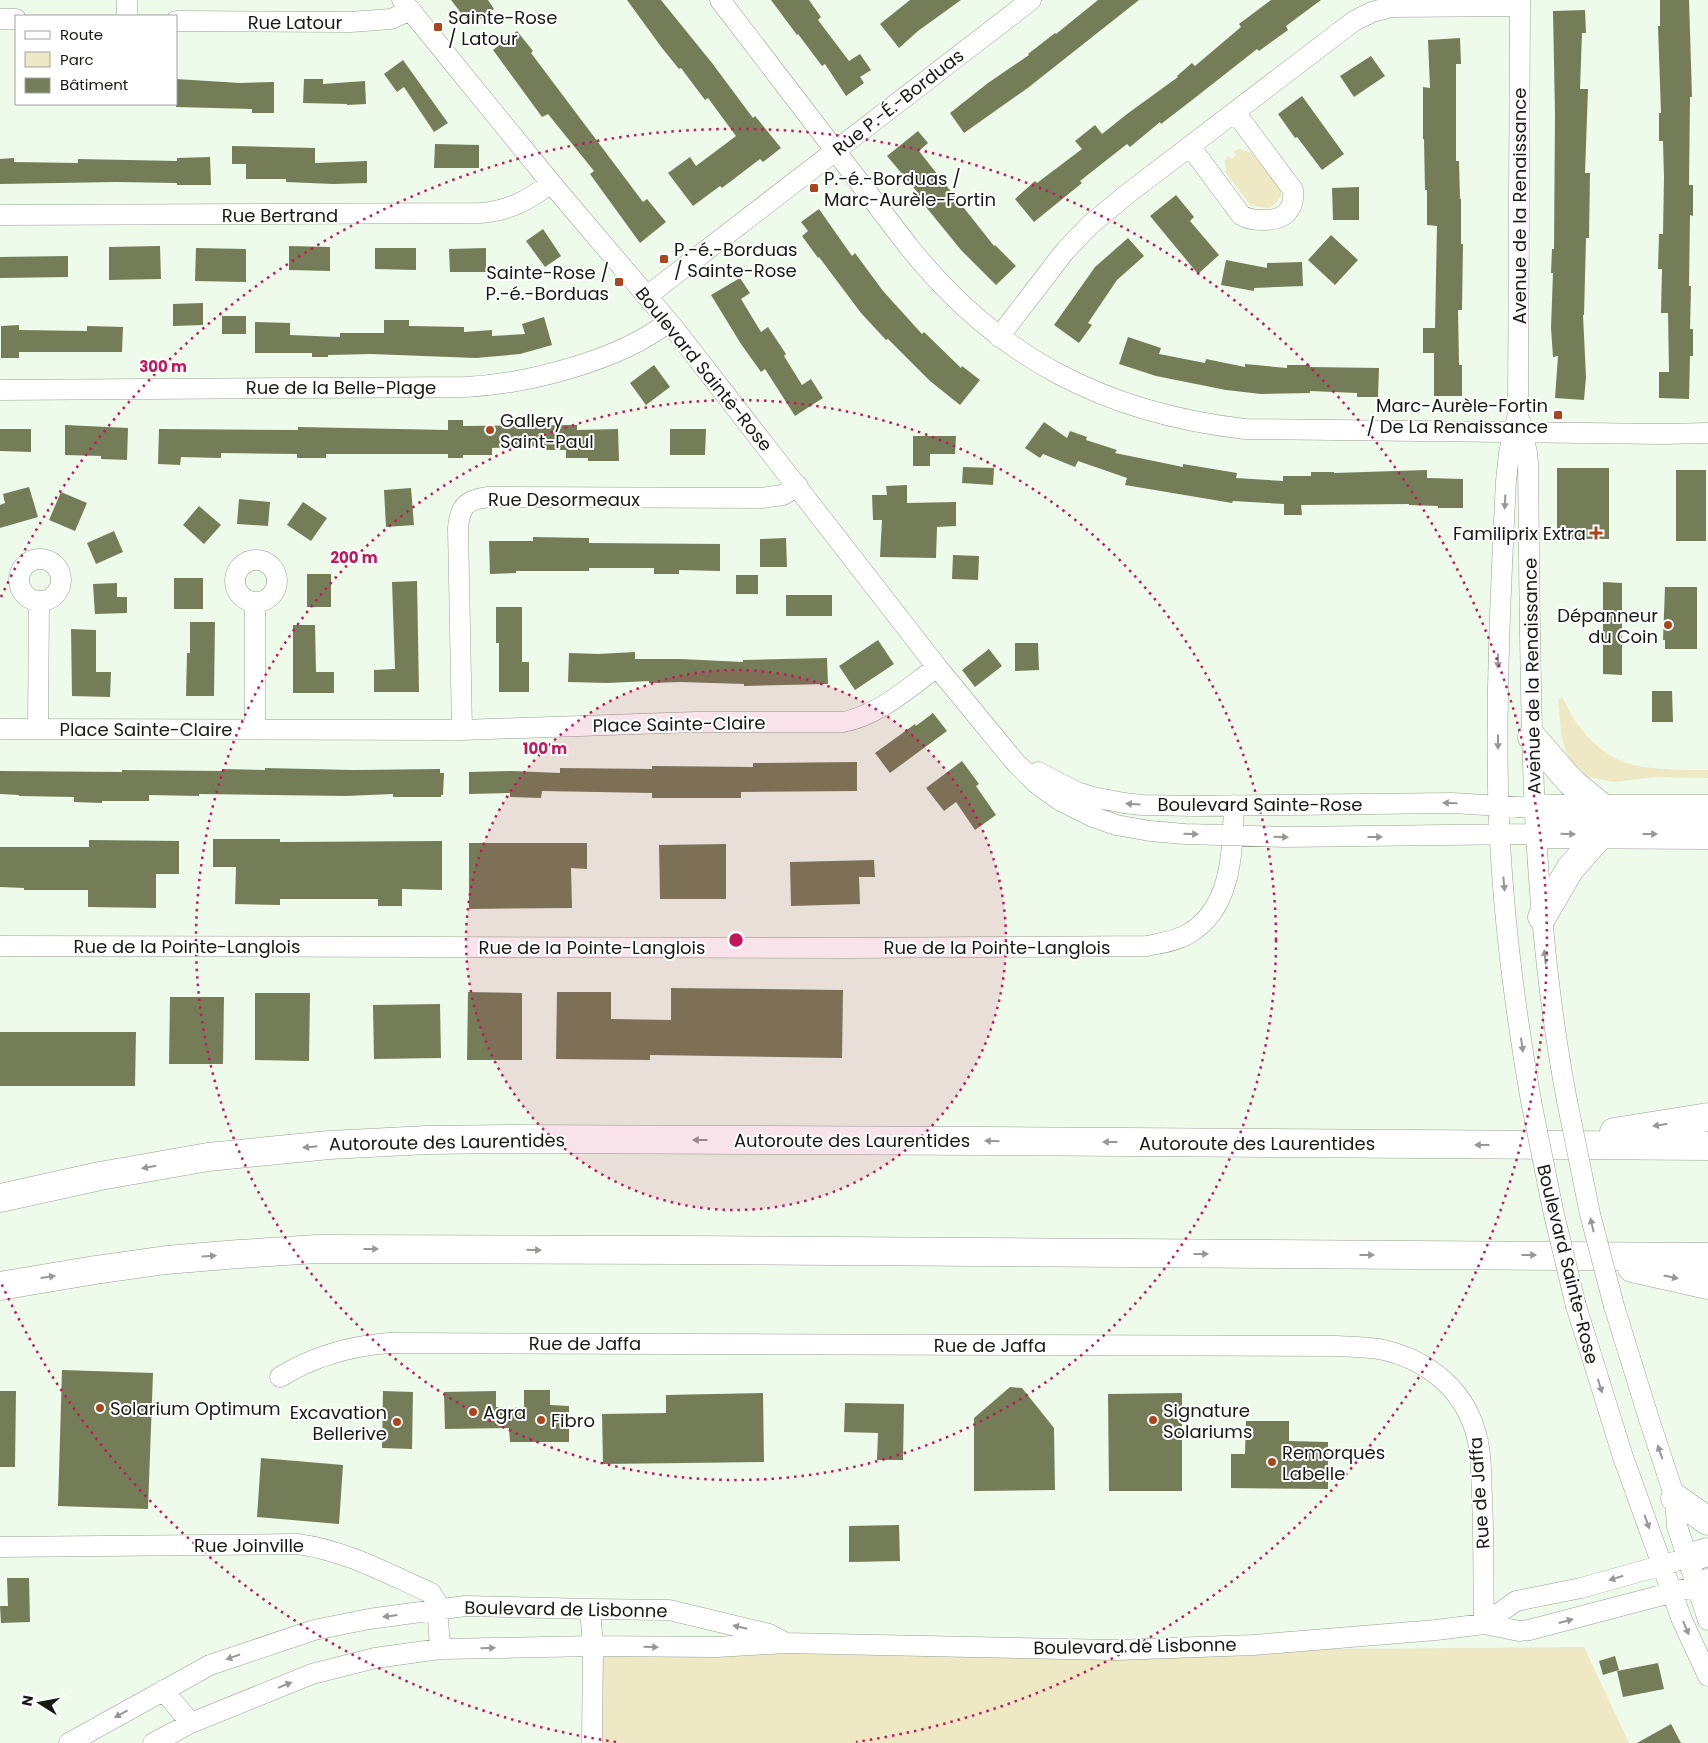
<svg xmlns="http://www.w3.org/2000/svg" width="1708" height="1743" viewBox="0 0 1708 1743" font-family="Poppins,sans-serif">
<rect width="100%" height="100%" fill="#eefbea"/>
<path fill="#eee8c4" d="M1239 149 1252 153 1281 190V197L1273 206 1268 208 1250 205 1226 173 1225 160 1228 156 1231 159 1236 155 1233 151Z
M1563 698C1575 727 1601 758 1634 765 1658 770 1683 770 1708 770V778L1656 777 1614 782 1584 776 1585 774C1559 758 1561 726 1558 699Z
M1584 1647 1629 1743H599V1655Z"/>
<path fill="#747d57" d="M451 0H488L494 9 471 26Z
M627 0H661L712 63 753 118 755 116 781 148 763 162 760 159 722 188 720 186 693 206 668 173 690 157 696 166 736 136 708 98 705 100 681 68 679 69 662 48Z
M771 0H809L821 17 818 20 849 61 860 54 871 70 860 77 864 83 846 96 825 64 822 66 798 34 797 35Z
M910 0H961L918 31 899 48 880 24Z
M1098 0H1139L1029 87 964 133 950 113 988 83 1029 55 1028 54 1055 33 1056 34Z
M1271 0H1321L1286 26 1288 30 1259 51 1257 49 1196 97 1161 124 1160 122 1130 147 1127 144 1080 181 1082 183 1034 222 1015 199 1035 181 1037 183 1082 149 1075 141 1095 125 1102 134 1127 114 1178 77 1177 76 1192 63 1195 66 1241 27 1239 24Z
M1660 0H1689L1692 97H1690L1689 185H1693V216L1690 215 1689 286H1691L1690 329H1693V356H1690L1689 399 1659 398V372H1669L1668 313H1661L1662 269H1658L1659 234H1663L1664 177 1663 141H1659V113H1661L1658 26H1660Z
M1585 10 1586 33H1582L1580 89H1588L1585 173H1590L1589 238H1586L1584 315H1583L1586 377 1584 400 1555 398 1558 356 1553 357 1551 328 1553 273H1551L1552 249H1554L1555 115 1553 11Z
M517 31 533 51 531 53 643 202 647 199 666 222 640 243 590 174 594 171 548 114 542 117 493 50Z
M1460 38 1461 64H1456V161H1459L1460 199H1461V244H1463L1462 310H1458L1459 365H1462V396H1434V353H1423V328H1435L1437 226 1427 225V190H1425L1424 139H1423V87L1430 88 1428 40Z
M1371 56 1385 76 1354 97 1340 76Z
M403 60 448 123 434 132 404 87 397 92 384 74Z
M176 79 240 83 274 82V113H252V109L176 107Z
M304 79H323V84L365 81 366 104 347 105V104L303 103Z
M1302 96 1344 154 1322 170 1297 137 1295 138 1278 114Z
M918 131 928 143 919 151 994 246 995 245 1016 266 996 285 961 250 917 196 919 194 887 156Z
M435 144 479 145V168H434Z
M232 146 315 148V163L367 161V183L333 184 286 182V179H246V164H232Z
M210 157 211 185H177V183L116 182 0 184V159L14 158V162L78 163V159L177 161V158Z
M1359 187V220H1333L1332 188Z
M1176 195 1194 217 1190 221 1219 255 1198 274 1150 216Z
M819 209 852 256 855 253 883 291 922 334 924 332 961 368 962 366 980 380 960 405 930 381 888 339 886 340 861 313 819 257 818 258 802 236 808 231 801 222Z
M543 229 561 256 545 267 526 241Z
M1331 235 1358 260 1335 285 1308 260Z
M1128 238 1144 256 1117 280 1088 323 1092 325 1079 343 1054 325 1095 267Z
M160 246 161 279 109 280V247Z
M289 246 330 247V271L289 270Z
M196 248 246 249V282L195 281Z
M375 248H416V270L375 269Z
M486 248V272H450L449 249Z
M68 256V277L0 278V257Z
M1226 260 1267 268V263L1302 262 1303 286 1254 288V291L1221 285Z
M740 278 750 293 741 299 761 332 768 327 786 354 784 356 802 385 811 379 823 398 795 416 765 369 761 372 741 344 711 295Z
M203 303V325L173 326V304Z
M222 316H246V334H222Z
M544 317 552 345 520 354 476 358 371 354 328 355V357H312V353H255V322L290 323V335L340 337V333H384V320H409V326L464 327V332L492 330V336L525 334 522 324Z
M19 325V330L87 331V326L123 327 122 352H19V358H1V326Z
M1128 337 1161 348 1159 354 1205 363 1206 359 1245 367V364L1287 368V365H1310V367L1379 368 1378 397H1357V393L1310 391V393L1261 394 1226 390 1156 376 1119 364Z
M654 365 670 387 646 405 630 383Z
M448 420H463V426L577 425V430L618 429 619 461H588V458H566V450H546V446L492 448V455H463V458H448V454H326V458H297V454L221 453V458L181 457 180 465 158 464 159 429 298 430V427L448 430Z
M1044 422 1067 438 1070 431 1087 437 1086 440 1117 450 1115 453 1183 467V464L1237 473 1236 478 1283 481V476H1311V472H1334V473L1427 470V478L1463 479V508H1438V506L1409 505V504L1301 505 1302 515H1284V504L1233 501 1232 503 1125 485 1127 478 1078 461 1075 467 1043 454 1040 458 1025 448Z
M65 425 128 428 127 460 101 459V456L65 455Z
M0 429H31V452L0 451Z
M670 429H706L705 455H670Z
M913 436H956L955 454H930V466H913Z
M963 467 994 468 993 485 962 483Z
M1557 468H1609V539H1557Z
M1676 470H1706V541H1676Z
M907 485V503L956 502V526L937 527 936 558 880 557 882 520H873L872 495H887L886 486Z
M29 487 38 517 0 528V505L5 503 3 494Z
M411 488 414 525 386 527 384 490Z
M61 492 87 503 75 531 49 520Z
M239 499 270 502 268 526 237 524Z
M303 502 327 518 311 541 287 525Z
M199 506 221 525 204 544 183 525Z
M114 531 123 552 96 564 87 543Z
M533 537 589 538V543L720 544V571L679 570V574H654V568H589V571H516V573L490 574 489 541H533Z
M786 538 787 567H760V539Z
M953 555 979 556 978 580 952 579Z
M307 574H331V607H307Z
M736 575H758V594H736Z
M174 578H203V609H174Z
M417 581 419 692H374V670L395 669 392 582Z
M1603 582 1622 583V675L1603 674Z
M117 583V597H127V613L95 614 93 584Z
M1665 587H1697V649H1665V640H1663Z
M786 595H832V616H786Z
M496 607H522V662H529V692H499V643H496Z
M190 622H215L214 696H186L187 653H190Z
M293 625H315L316 672H334V693H293Z
M71 629 96 630V672H111L110 697 72 696Z
M878 640 894 664 855 690 839 666Z
M1015 643H1038L1039 670 1015 671Z
M989 649 1002 666 975 687 962 670Z
M635 652V659H681L743 662V660L827 658 828 684 744 686V684L681 682 649 683V681L608 683 568 682 569 653 598 654Z
M1652 691H1672L1673 722H1652Z
M933 713 947 731 890 773 875 753 915 724 916 726Z
M962 761 979 784 976 786 996 815 975 830 956 802 944 811 926 788Z
M857 762V791L741 792V798H652V793L542 791 541 798 510 797V793L469 794V772L512 771 560 773V768L652 769V766L753 767V763Z
M265 768 354 770 440 769V773H444L443 795H441V797H393V794L346 796 199 794V796L149 795V801H102V803L74 802V797L19 796V795L0 794V771L122 772V770L222 771V769L265 770Z
M213 839H280V842L442 841V890L402 889V906H378V899H280V905L235 904 236 867H213Z
M89 840 179 841V874H156V908L88 907V890H24V888L0 887V847H89Z
M469 843H587V869L571 868 572 908 469 909Z
M726 844V899H660L659 845Z
M874 860 875 877H859L860 904 791 906 790 862Z
M671 988 843 990 842 1058 650 1055V1060L556 1059 557 992H611V1019L671 1020Z
M468 992 522 993V1060H467Z
M255 993H310L309 1061 255 1060Z
M170 997H224L223 1064H169Z
M440 1004 441 1058 374 1059 373 1005Z
M0 1032H136L135 1086H0Z
M62 1370 153 1373 148 1509 58 1506Z
M1010 1387 1022 1388 1054 1428 1055 1490 974 1491V1418Z
M524 1390H550V1405L569 1406V1442H510L509 1428 445 1429 444 1392 496 1391V1407L524 1408Z
M0 1391H16L15 1467H0Z
M383 1391 413 1392 412 1449 382 1448Z
M763 1393 764 1462 603 1464 602 1414 666 1413V1395Z
M1182 1393V1491H1109L1108 1394Z
M845 1403 904 1404 903 1460H877L878 1433 844 1432Z
M1246 1421H1289V1441L1328 1442V1489L1231 1488V1454H1245Z
M261 1458 343 1465 339 1524 257 1517Z
M899 1525 900 1561 849 1562V1526Z
M7 1578H29L30 1622 1 1623 0 1606H8Z
M1615 1656 1619 1670 1603 1675 1599 1661Z
M1658 1663 1664 1689 1623 1697 1617 1671Z
M1671 1724 1681 1743H1637Z"/>
<g fill="none" stroke-linecap="round" stroke-linejoin="round">
<g stroke="#95a191" stroke-width="21">
<path id="minor" d="M402 0 551 183 673 327 937 667 1015 762 1036 783 1048 792 1059 800 1091 816 1116 825 1150 831 1185 834 1286 837 1536 834
M720 0 909 247C998 358 1105 413 1245 429L1664 434 1708 433
M1520 0 1518 413 1509 453 1506 481C1501 583 1496 685 1498 788 1500 892 1513 998 1531 1101
M127 16V0
M0 19H16
M176 21 350 22 391 19 411 10
M1190 146 1241 215C1249 220 1256 220 1265 220 1284 220 1295 210 1293 190L1235 112
M0 215 480 213C509 211 529 200 551 183
M647 296 1031 0
M999 337 1065 251 1090 225 1126 195 1354 21 1372 12 1391 7 1519 6
M0 390 466 387C527 384 621 360 668 322
M1520 421 1527 453 1528 463C1531 676 1527 891 1567 1101
M19 580a21 21 0 1 1 42 0a21 21 0 1 1-42 0Z
M235 581a21 21 0 1 1 42 0a21 21 0 1 1-42 0Z
M0 729 462 730 695 722H843C879 715 908 688 937 667
M38 729 39 601
M255 729V602
M462 730 458 528C460 506 466 500 488 497L761 498 783 495 798 486
M1038 772 1077 792 1093 797 1124 803 1142 805 1195 806 1452 803 1535 808
M0 946 849 948 1147 946C1161 943 1176 941 1188 934 1233 908 1232 851 1234 805
M1576 1306 1623 1457 1682 1620 1708 1676
M1614 1306 1649 1419 1675 1498 1677 1526 1708 1620
M280 1377C314 1356 350 1346 389 1343L1337 1346C1351 1347 1365 1347 1379 1349 1428 1359 1468 1391 1478 1442 1482 1460 1481 1480 1482 1498 1484 1540 1483 1582 1484 1624
M0 1547 297 1544C345 1550 388 1574 431 1593L437 1603 440 1649
M590 1609 593 1646 592 1743
M1484 1624 1516 1601 1581 1588 1674 1562
M163 1690 191 1723
M69 1743 210 1665 314 1630 369 1619 465 1606 590 1609 669 1610 769 1634 782 1641
M153 1743 191 1723 312 1674 375 1658 440 1649 593 1646 716 1647 786 1643 1116 1650 1253 1645 1436 1630 1484 1624 1519 1631 1529 1630 1697 1586"/>
</g>
<g stroke="#95a191" stroke-width="29">
<path id="highway" d="M1532 737 1571 782 1604 809
M1535 808 1560 809H1708
M1536 834 1708 835
M1542 917 1570 869 1601 834
M1614 1132 1708 1117
M0 1198 100 1176 208 1157 329 1145 427 1140 510 1139 984 1141 1708 1146
M1632 1268 1708 1285
M0 1286 95 1270 166 1260 239 1254 317 1249 683 1250 1708 1257
M1675 1498 1708 1521
M1688 1558 1708 1552
M1697 1586 1708 1583"/>
</g>
<use href="#minor" stroke="#fff" stroke-width="20"/>
<use href="#highway" stroke="#fff" stroke-width="28"/>
<g stroke="#95a191" stroke-width="21" stroke-linecap="butt">
<path id="minor-bridge" d="M1531 1101 1553 1210 1576 1306
M1567 1101 1590 1214 1614 1306"/>
</g>
<use href="#minor-bridge" stroke="#fff" stroke-width="20"/>
</g>
<defs><path id="oneway-solid" d="M-6-.8H1V-3.2L6.5 0L1 3.2V.8H-6Z" transform="scale(1.25)"/></defs>
<g fill="#969895">
<use href="#oneway-solid" transform="translate(1505 502) rotate(93)"/>
<use href="#oneway-solid" transform="translate(1498 661) rotate(91)"/>
<use href="#oneway-solid" transform="translate(1498 742) rotate(90)"/>
<use href="#oneway-solid" transform="translate(1450 803) rotate(-179)"/>
<use href="#oneway-solid" transform="translate(1133 804) rotate(-176)"/>
<use href="#oneway-solid" transform="translate(1191 834) rotate(2)"/>
<use href="#oneway-solid" transform="translate(1568 834) rotate(1)"/>
<use href="#oneway-solid" transform="translate(1650 834)"/>
<use href="#oneway-solid" transform="translate(1281 837) rotate(1)"/>
<use href="#oneway-solid" transform="translate(1375 837)"/>
<use href="#oneway-solid" transform="translate(1504 884) rotate(85)"/>
<use href="#oneway-solid" transform="translate(1545 957) rotate(-96)"/>
<use href="#oneway-solid" transform="translate(1522 1045) rotate(82)"/>
<use href="#oneway-solid" transform="translate(1660 1125) rotate(171)"/>
<use href="#oneway-solid" transform="translate(700 1140) rotate(-180)"/>
<use href="#oneway-solid" transform="translate(992 1141) rotate(-179)"/>
<use href="#oneway-solid" transform="translate(1110 1142) rotate(-180)"/>
<use href="#oneway-solid" transform="translate(1482 1145) rotate(-180)"/>
<use href="#oneway-solid" transform="translate(310 1147) rotate(174)"/>
<use href="#oneway-solid" transform="translate(149 1167) rotate(170)"/>
<use href="#oneway-solid" transform="translate(1592 1225) rotate(-103)"/>
<use href="#oneway-solid" transform="translate(371 1249)"/>
<use href="#oneway-solid" transform="translate(534 1250) rotate(1)"/>
<use href="#oneway-solid" transform="translate(1201 1254)"/>
<use href="#oneway-solid" transform="translate(1367 1255)"/>
<use href="#oneway-solid" transform="translate(1529 1255)"/>
<use href="#oneway-solid" transform="translate(209 1256) rotate(-4)"/>
<use href="#oneway-solid" transform="translate(48 1277) rotate(-8)"/>
<use href="#oneway-solid" transform="translate(1671 1277) rotate(12)"/>
<use href="#oneway-solid" transform="translate(1600 1386) rotate(73)"/>
<use href="#oneway-solid" transform="translate(1660 1452) rotate(-109)"/>
<use href="#oneway-solid" transform="translate(1647 1522) rotate(70)"/>
<use href="#oneway-solid" transform="translate(1616 1578) rotate(163)"/>
<use href="#oneway-solid" transform="translate(390 1616) rotate(173)"/>
<use href="#oneway-solid" transform="translate(1566 1621) rotate(-15)"/>
<use href="#oneway-solid" transform="translate(740 1627) rotate(-167)"/>
<use href="#oneway-solid" transform="translate(1686 1628) rotate(67)"/>
<use href="#oneway-solid" transform="translate(651 1647) rotate(1)"/>
<use href="#oneway-solid" transform="translate(488 1648) rotate(-1)"/>
<use href="#oneway-solid" transform="translate(233 1657) rotate(161)"/>
<use href="#oneway-solid" transform="translate(285 1685) rotate(-22)"/>
<use href="#oneway-solid" transform="translate(121 1714) rotate(151)"/>
</g>
<circle cx="736" cy="940" r="270" fill="#c2185b" fill-opacity=".12"/>
<g fill="none" stroke="#c2185b" stroke-width="2.5" stroke-dasharray="2.5 5">
<circle cx="736" cy="940" r="270"/>
<circle cx="736" cy="940" r="540"/>
<path d="M616 1742A811 811 0 0 1 1 1283M1 597A811 811 0 1 1 856 1742"/>
</g>
<g fill="#ab451d" stroke="#fff" stroke-width="2">
<rect x="433" y="22" width="10" height="10" rx="2.5"/>
<rect x="809" y="183" width="10" height="10" rx="2.5"/>
<rect x="659" y="254" width="10" height="10" rx="2.5"/>
<rect x="614" y="277" width="10" height="10" rx="2.5"/>
<rect x="1553" y="410" width="10" height="10" rx="2.5"/>
<circle cx="490" cy="430" r="5"/>
<path d="M1593.5 525.5h5v5h5v5h-5v5h-5v-5h-5v-5h5z"/>
<circle cx="1668" cy="625" r="5"/>
<circle cx="100" cy="1408" r="5"/>
<circle cx="473" cy="1412" r="5"/>
<circle cx="541" cy="1420" r="5"/>
<circle cx="1153" cy="1420" r="5"/>
<circle cx="397" cy="1422" r="5"/>
<circle cx="1272" cy="1462" r="5"/>
</g>
<g text-anchor="middle" dominant-baseline="central" stroke-width="4" stroke-linejoin="round" paint-order="stroke">
<g font-size="18" fill="#151a14" stroke="#fff" text-anchor="start">
<text x="448" y="17">Sainte-Rose<tspan x="448" dy="21">/ Latour</tspan></text>
<text x="824" y="178">P.-é.-Borduas /<tspan x="824" dy="21">Marc-Aurèle-Fortin</tspan></text>
<text x="674" y="249">P.-é.-Borduas<tspan x="674" dy="21">/ Sainte-Rose</tspan></text>
<text x="609" y="272" text-anchor="end">Sainte-Rose /<tspan x="609" dy="21">P.-é.-Borduas</tspan></text>
<text x="1548" y="405" text-anchor="end">Marc-Aurèle-Fortin<tspan x="1548" dy="21">/ De La Renaissance</tspan></text>
<text x="500" y="420">Gallery<tspan x="500" dy="21">Saint-Paul</tspan></text>
<text x="1586" y="533" text-anchor="end">Familiprix Extra</text>
<text x="1658" y="615" text-anchor="end">Dépanneur<tspan x="1658" dy="21">du Coin</tspan></text>
<text x="110" y="1408">Solarium Optimum</text>
<text x="1163" y="1410">Signature<tspan x="1163" dy="21">Solariums</tspan></text>
<text x="387" y="1412" text-anchor="end">Excavation<tspan x="387" dy="21">Bellerive</tspan></text>
<text x="483" y="1412">Agra</text>
<text x="551" y="1420">Fibro</text>
<text x="1282" y="1452">Remorques<tspan x="1282" dy="21">Labelle</tspan></text>
</g>
<g font-size="18" fill="#151a14" stroke="#fff">
<text x="295" y="22">Rue Latour</text>
<text transform="translate(898 102) rotate(-38)">Rue P.-É.-Borduas</text>
<text transform="translate(1519 206) rotate(-90)">Avenue de la Renaissance</text>
<text x="280" y="215">Rue Bertrand</text>
<text transform="translate(704 369) rotate(51)">Boulevard Sainte-Rose</text>
<text x="341" y="387">Rue de la Belle-Plage</text>
<text x="564" y="499">Rue Desormeaux</text>
<text transform="translate(1532 676) rotate(-91)">Avenue de la Renaissance</text>
<text transform="translate(679 724) rotate(-1)">Place Sainte-Claire</text>
<text x="146" y="729">Place Sainte-Claire</text>
<text x="1260" y="804">Boulevard Sainte-Rose</text>
<text x="187" y="946">Rue de la Pointe-Langlois</text>
<text x="592" y="947">Rue de la Pointe-Langlois</text>
<text x="997" y="947">Rue de la Pointe-Langlois</text>
<text x="852" y="1140">Autoroute des Laurentides</text>
<text transform="translate(447 1142) rotate(-1)">Autoroute des Laurentides</text>
<text x="1257" y="1143">Autoroute des Laurentides</text>
<text transform="translate(1568 1264) rotate(76)">Boulevard Sainte-Rose</text>
<text x="585" y="1343">Rue de Jaffa</text>
<text x="990" y="1345">Rue de Jaffa</text>
<text transform="translate(1479 1493) rotate(-94)">Rue de Jaffa</text>
<text x="249" y="1545">Rue Joinville</text>
<text transform="translate(566 1609) rotate(1)">Boulevard de Lisbonne</text>
<text transform="translate(1135 1646) rotate(-1)">Boulevard de Lisbonne</text>
</g>
</g>
<circle cx="736" cy="940" r="8" fill="#c2185b" stroke="#fff" stroke-width="2.5"/>
<g font-size="15" text-anchor="middle" font-weight="bold" fill="#c2185b" stroke="#fff" stroke-width="4" stroke-linejoin="round" paint-order="stroke">
<text x="163" y="372">300 m</text>
<text x="354" y="563">200 m</text>
<text x="545" y="754">100 m</text>
</g>
<rect x="15" y="15" width="162" height="90" fill="#ffffff" stroke="#a1a3a1"/>
<rect x="25" y="31" width="25" height="8" fill="#ffffff" stroke="#a1a3a1"/>
<text x="60" y="40" font-size="15" fill="#151a14">Route</text>
<rect x="25" y="52" width="25" height="15" fill="#eee8c4" stroke="#a1a3a1"/>
<text x="60" y="65" font-size="15" fill="#151a14">Parc</text>
<rect x="25" y="78" width="25" height="15" fill="#747d57" stroke="#a1a3a1"/>
<text x="60" y="90" font-size="15" fill="#151a14">Bâtiment</text>
<g transform="translate(40 1703) rotate(281)" stroke="#ffffff" stroke-width="4" paint-order="stroke">
<path d="M0-4L9 19L0 12L-9 19Z" fill="#151a14"/>
<text y="-8" font-size="14" font-weight="bold" text-anchor="middle" fill="#151a14">N</text>
</g>
</svg>
